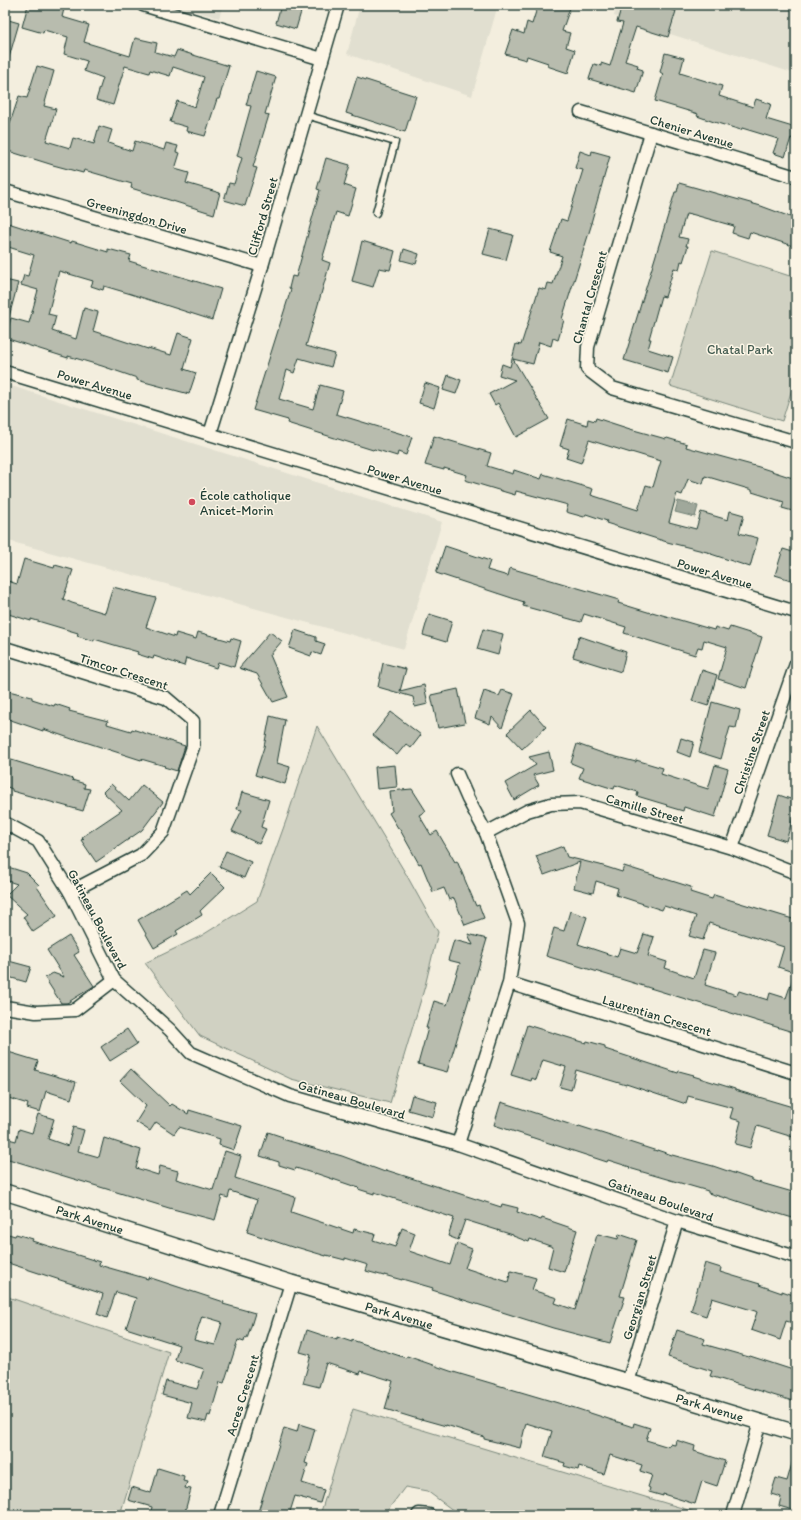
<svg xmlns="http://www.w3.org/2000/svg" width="801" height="1520" viewBox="0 0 801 1520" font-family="Itim,sans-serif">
	<rect width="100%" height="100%" fill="#f3eede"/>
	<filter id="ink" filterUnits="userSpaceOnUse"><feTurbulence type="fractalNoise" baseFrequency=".025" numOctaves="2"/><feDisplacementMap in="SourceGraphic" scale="8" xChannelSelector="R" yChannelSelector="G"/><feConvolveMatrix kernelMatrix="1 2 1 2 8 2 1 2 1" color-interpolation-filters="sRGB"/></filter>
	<g filter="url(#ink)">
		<g fill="#e1dfd0">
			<polygon points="173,5 223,5 219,18"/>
			<polygon points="360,5 498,5 472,96 347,54"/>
			<polygon points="617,5 796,5 796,74 614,16"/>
			<polygon points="5,384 442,522 404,649 5,540"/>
		</g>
		<g fill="#d0d1c2" stroke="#78877b">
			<polygon points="712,251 796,278 796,376 782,421 670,386"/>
			<polygon points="317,726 406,874 438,932 425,986 390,1103 291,1079 200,1036 145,963 201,936 257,901 287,818"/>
			<polygon points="5,1296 169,1352 120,1515 5,1515"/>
			<polygon points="353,1409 705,1515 464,1515 454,1511 427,1491 405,1487 387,1511 387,1515 320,1515"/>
		</g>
		<polygon fill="#a0a89b" stroke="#6c7d72" points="678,501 698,506 695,517 675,512"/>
		<g fill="#b8bcae" stroke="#1f3d34" fill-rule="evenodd">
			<polygon points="28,5 51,5 64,9 62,17 89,25 84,42 130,56 135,38 157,43 155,52 174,57 177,50 229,66 219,99 217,99 205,136 186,131 187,127 170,122 177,101 195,107 204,77 173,67 170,76 150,70 149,73 125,66 113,105 96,100 103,78 84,71 87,61 64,54 68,37 44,30 43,33 22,27"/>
			<polygon points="281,5 303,5 296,29 276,23"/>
			<polygon points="538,5 571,5 562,31 570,33 566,47 575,50 568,73 547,66 548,63 527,56 526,60 505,54 513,30 524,34 527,22 532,24"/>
			<polygon points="622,5 656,5 676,11 668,37 636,27 625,61 638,65 637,68 643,70 636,93 589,79 594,64 601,66 601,63 610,66 623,23 617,22"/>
			<polygon points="5,19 19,23 8,61 5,61"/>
			<polygon points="665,53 684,58 680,73 722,86 719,96 753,107 756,99 771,104 766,119 796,128 796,140 791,138 785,157 773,153 778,139 742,128 741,130 714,122 697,116 698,114 695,113 655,101 663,74 660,72"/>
			<polygon points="37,66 54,71 44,106 56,109 46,141 70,148 73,138 94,144 99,126 112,130 108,143 132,151 135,141 164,150 166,143 178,146 176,152 180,153 175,169 189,173 186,183 220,193 214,214 131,188 132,184 84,170 83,173 53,165 5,150 5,128 8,129 19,96 27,98"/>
			<polygon points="256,71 276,77 265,114 269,115 253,167 257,168 245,206 224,200 229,183 234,184 242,158 237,156 251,106 246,105"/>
			<polygon points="357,77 416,96 405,132 346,113"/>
			<polygon points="580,151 591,155 592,151 610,156 591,223 592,223 562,319 564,320 558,340 553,338 551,346 539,342 533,364 513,359 549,419 516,437 498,403 495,405 489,394 515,380 499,375 502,364 510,367 516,344 521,345 539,288 546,290 548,283 553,284 562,256 550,252 561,219 567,221 583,170 575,168"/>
			<polygon points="326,158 350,165 344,185 356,189 348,216 336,212 322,260 330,263 306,346 335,354 331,367 299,358 294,373 287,370 279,399 313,409 320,385 343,391 336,414 412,437 406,455 398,452 397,456 374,449 373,450 287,423 288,420 253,410 287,302 291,289 289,288 292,276 296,277 320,190 317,189"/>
			<polygon points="679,183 761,206 796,219 796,247 750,232 748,238 732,233 734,226 691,214 691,215 686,214 679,237 688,239 686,246 688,246 683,262 681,261 679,270 674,268 665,297 661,296 649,339 651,339 648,349 673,357 668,373 624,360 675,192 677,192"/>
			<polygon points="5,222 71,243 72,241 108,252 108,249 131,255 129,261 221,289 212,320 131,294 104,286 103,290 91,286 93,281 59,271 48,314 56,316 52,331 76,339 84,308 98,312 93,331 148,349 148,348 171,355 178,333 193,338 184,369 196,373 189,394 137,380 137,378 102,366 68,356 68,358 5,338 11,318 29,323 38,290 21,285 24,275 28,276 34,255 5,246"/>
			<polygon points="490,229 513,235 506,260 483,254"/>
			<polygon points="362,241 395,251 390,270 379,268 373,287 352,281"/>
			<polygon points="404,249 419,254 416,264 401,260"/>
			<polygon points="5,280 18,283 9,317 5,317"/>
			<polygon points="448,375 461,380 456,394 443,390"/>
			<polygon points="425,383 440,388 434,408 419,403"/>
			<polygon points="596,418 630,429 666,439 667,438 687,444 686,447 759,467 796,479 796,512 782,508 784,502 752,492 752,490 705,476 703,484 688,479 682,495 677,493 669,522 696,529 701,512 728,520 730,511 744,515 739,533 758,538 750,567 711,554 711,553 667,542 606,523 607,521 586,514 584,517 566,512 568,505 516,491 515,495 465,480 467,475 444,468 444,470 425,465 434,436 491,453 487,466 513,474 514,470 541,479 543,474 593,489 591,495 638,510 646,485 653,487 661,461 631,452 631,453 589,440 581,463 566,458 569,449 560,446 568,419 587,425 588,419 595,421"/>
			<polygon points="445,546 490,561 487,570 508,576 510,568 619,600 618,603 651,613 652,612 714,630 715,627 728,631 730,627 762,637 746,688 718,679 727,647 704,640 702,648 698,647 695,655 624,633 626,627 584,614 581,622 523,606 524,602 436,573"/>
			<polygon points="783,549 796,553 796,574 794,581 775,575"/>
			<polygon points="24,559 54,568 55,565 73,570 63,599 72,603 105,613 113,587 156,598 146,627 175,637 176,633 196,639 198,632 230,641 231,638 241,641 234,667 218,662 216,668 186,658 184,666 154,656 153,659 137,654 138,652 94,639 94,641 77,636 78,633 31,619 31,621 5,613 5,580 17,584"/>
			<polygon points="429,614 452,621 446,642 423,635"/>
			<polygon points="483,629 503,634 498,655 477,649"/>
			<polygon points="295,630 316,637 316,641 325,644 321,655 312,652 311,656 289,648"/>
			<polygon points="270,632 282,641 270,655 288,697 273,702 257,674 239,668"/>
			<polygon points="579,636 626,652 621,672 573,657"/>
			<polygon points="383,663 406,669 400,691 424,685 428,704 415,707 413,697 378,687"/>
			<polygon points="702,670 717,675 708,706 692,701"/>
			<polygon points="458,689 465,723 438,728 431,695"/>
			<polygon points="5,690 32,697 32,699 54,706 55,704 70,709 69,711 108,721 107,724 131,731 132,729 185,746 177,771 164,767 165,766 141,759 141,760 76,739 75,740 43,729 43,731 5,718"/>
			<polygon points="502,690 514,694 502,728 492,717 490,724 475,718 484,691 499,696"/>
			<polygon points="712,702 740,710 736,728 730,727 721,759 699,752"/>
			<polygon points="531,710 546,727 522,749 507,733"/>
			<polygon points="391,712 421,735 411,748 406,744 397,755 373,735"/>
			<polygon points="270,716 285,720 277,763 290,767 285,784 255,775 264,747"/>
			<polygon points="681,738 694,742 690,757 677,752"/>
			<polygon points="577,744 605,754 636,762 636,760 663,768 661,774 708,789 715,765 728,769 715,817 684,807 683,811 666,806 667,805 637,796 638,792 615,785 614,789 579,778 583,768 571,763"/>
			<polygon points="549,752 553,770 533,775 539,785 514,800 505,783 536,765 529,757"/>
			<polygon points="5,758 73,779 72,780 85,784 84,788 90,789 83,811 12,791 12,789 5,786"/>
			<polygon points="395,765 397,787 377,789 375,767"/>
			<polygon points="111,784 129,801 142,785 163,802 142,830 96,862 81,840 84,839 82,837 122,810 103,792"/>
			<polygon points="412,789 426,811 419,815 431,835 437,831 455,862 457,861 476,906 479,905 484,918 465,925 454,898 449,900 444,888 433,892 421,863 419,864 399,828 398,828 389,813 392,811 390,791"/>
			<polygon points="242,792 269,800 261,827 266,829 259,844 232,831 242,810 237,809"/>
			<polygon points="779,795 796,801 796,807 786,841 767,835"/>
			<polygon points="563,846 567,857 600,865 622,872 624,866 691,887 690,892 712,899 714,895 796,920 796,973 778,967 784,947 709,923 703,940 689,936 696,916 664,906 662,910 616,895 618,888 596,881 593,893 574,888 580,862 544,875 536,856"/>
			<polygon points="226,851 251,862 244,878 219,867"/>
			<polygon points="5,866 27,873 39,885 37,887 57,916 33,932 23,917 27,914 6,895 17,884 5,880"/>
			<polygon points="211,873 225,887 200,911 202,915 176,931 178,934 154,948 138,920 187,890 190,894"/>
			<polygon points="570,911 587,917 578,944 617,957 620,948 637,953 644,934 654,937 648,956 667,962 665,968 694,978 703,950 715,953 705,985 737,995 739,991 768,1000 770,993 786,998 794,975 796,976 796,1033 546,956 554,928 564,931"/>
			<polygon points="468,934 487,939 447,1072 418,1064 428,1028 426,1028 434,1001 447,1005 460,963 448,960 454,940 473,945"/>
			<polygon points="69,936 79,952 74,955 94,986 67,1003 61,1003 45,978 53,973 64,977 47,950"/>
			<polygon points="5,960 31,967 26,982 5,976"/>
			<polygon points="527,1025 586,1043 587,1041 605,1046 605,1049 678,1073 679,1071 694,1075 693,1076 735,1089 735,1090 796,1108 796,1138 757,1126 750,1148 735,1144 741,1121 730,1118 733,1108 688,1096 686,1104 626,1084 626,1085 576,1070 571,1090 560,1087 566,1067 543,1060 536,1080 532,1078 531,1081 511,1075"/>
			<polygon points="127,1029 137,1044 110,1061 101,1047"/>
			<polygon points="5,1051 38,1061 35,1070 76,1082 71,1099 46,1091 40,1112 27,1108 28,1104 5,1097"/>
			<polygon points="131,1069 170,1106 172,1104 188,1114 189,1110 242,1126 234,1150 219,1145 220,1139 179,1127 174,1134 156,1122 150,1131 136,1122 146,1106 120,1081"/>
			<polygon points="412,1095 437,1102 433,1117 408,1110"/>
			<polygon points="501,1102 578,1127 579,1126 657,1151 657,1150 672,1155 713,1166 751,1179 751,1180 796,1193 796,1219 746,1204 725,1197 725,1198 708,1193 708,1191 629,1168 630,1167 608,1160 607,1162 494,1125"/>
			<polygon points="38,1114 54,1119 48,1139 68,1146 73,1127 84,1130 78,1151 99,1157 104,1138 141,1150 136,1168 158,1175 160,1166 178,1171 176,1179 213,1190 225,1151 241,1156 235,1178 295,1197 291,1212 353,1233 354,1229 375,1234 373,1240 395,1247 402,1228 415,1233 409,1251 450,1265 457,1243 472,1249 465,1268 508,1282 511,1271 536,1278 532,1290 557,1298 555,1303 575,1310 597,1235 598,1234 618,1239 619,1234 637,1240 620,1296 625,1297 610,1343 553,1328 432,1290 433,1288 402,1279 402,1280 384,1275 384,1276 366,1271 368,1265 345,1258 345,1260 326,1255 326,1256 296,1247 295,1248 247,1232 257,1200 230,1191 228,1198 222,1196 215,1220 169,1208 5,1158 5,1138 16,1141 19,1129 32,1133"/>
			<polygon points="268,1132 283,1137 282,1139 342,1156 385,1172 386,1170 501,1207 502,1204 518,1208 517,1212 541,1220 542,1218 577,1230 564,1272 548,1267 553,1247 530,1239 529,1242 513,1236 513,1235 465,1220 458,1240 448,1236 454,1218 374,1192 374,1194 358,1189 359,1188 315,1173 315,1174 296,1168 295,1170 279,1165 279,1162 260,1156"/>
			<path d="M 5,1233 L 15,1236 L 16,1234 L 33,1239 L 32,1241 L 100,1262 L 99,1265 L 148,1279 L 148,1277 L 224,1302 L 223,1304 L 255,1313 L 247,1339 L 245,1338 L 244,1342 L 238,1340 L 224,1383 L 220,1382 L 210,1416 L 208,1415 L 206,1422 L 188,1418 L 192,1403 L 162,1395 L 166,1381 L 197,1389 L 204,1369 L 175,1360 L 179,1345 L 126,1328 L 136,1298 L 116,1292 L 107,1318 L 97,1314 L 103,1294 L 5,1262 ZM 202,1316 L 222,1322 L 215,1345 L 194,1340 Z"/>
			<polygon points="705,1263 721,1268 720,1272 760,1284 759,1285 782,1293 782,1291 796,1296 796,1324 786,1321 780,1340 751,1330 757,1312 755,1311 712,1298 706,1316 691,1311"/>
			<polygon points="307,1330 337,1340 337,1337 352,1342 352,1340 406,1358 407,1356 450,1371 575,1408 633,1427 634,1423 650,1428 646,1440 669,1447 670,1444 675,1445 676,1440 695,1446 694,1451 725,1461 717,1486 702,1481 695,1504 663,1494 663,1496 649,1492 650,1488 648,1487 652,1475 640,1471 642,1465 610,1455 604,1474 579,1466 578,1470 564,1466 565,1463 544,1457 552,1431 526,1423 520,1448 484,1439 484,1437 446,1425 446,1426 421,1419 421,1420 385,1409 393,1381 361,1371 360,1374 326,1363 319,1387 303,1383 311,1355 300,1352"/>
			<polygon points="677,1330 705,1339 703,1344 749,1357 750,1356 796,1371 796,1402 710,1376 712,1371 668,1357"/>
			<polygon points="299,1424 315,1429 305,1463 308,1464 302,1483 324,1490 320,1503 295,1496 289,1515 257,1515 284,1428 297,1432"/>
			<polygon points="793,1460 796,1460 796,1511 779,1506 781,1497 771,1494 776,1478 787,1481"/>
			<polygon points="158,1468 184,1476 183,1481 187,1482 185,1488 191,1489 184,1515 150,1515 152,1507 128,1500 132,1487 151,1493"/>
		</g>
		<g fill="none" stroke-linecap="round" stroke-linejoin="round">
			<defs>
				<polyline id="service" points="306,115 395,142 376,213"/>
				<g id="minor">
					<polyline points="143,5 322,59"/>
					<polyline points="581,112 796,177"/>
					<polyline points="651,133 588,347 587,369 612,388 796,442"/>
					<polyline points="5,191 262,266"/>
					<polyline points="5,372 796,612"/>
					<polyline points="210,434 262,266 338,5"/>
					<polyline points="5,648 166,698 193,721 193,747 163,832 141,855 70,892"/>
					<polyline points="457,774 468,799 486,833 518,923 509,983 458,1144"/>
					<polyline points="5,823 38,841 70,892 114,980 170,1030 191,1053 290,1096 458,1144 677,1221 796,1257"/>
					<polyline points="486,833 527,811 551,804 580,803 732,848 796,873"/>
					<polyline points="732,848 796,664"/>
					<polyline points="509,983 796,1073"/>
					<polyline points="5,1007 36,1012 75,1010 114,980"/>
					<polyline points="628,1382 677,1221"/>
					<polyline points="220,1515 291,1283"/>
					<polyline points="418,1515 419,1514 429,1515"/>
					<polyline points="733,1515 760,1422"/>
				</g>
				<g id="tertiary">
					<path id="s1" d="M 5,1192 L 291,1283 L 628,1382 L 796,1433"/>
				</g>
			</defs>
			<use href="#service" stroke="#1f3d34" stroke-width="9"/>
			<use href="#minor" stroke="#1f3d34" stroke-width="15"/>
			<use href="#tertiary" stroke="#1f3d34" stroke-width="18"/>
			<use href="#service" stroke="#fcf5e5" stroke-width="6"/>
			<use href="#minor" stroke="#fcf5e5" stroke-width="12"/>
			<use href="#tertiary" stroke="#fcf5e5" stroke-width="15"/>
		</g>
	</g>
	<circle fill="#d1495b" stroke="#fcf5e5" stroke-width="1.5" cx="192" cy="502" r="4"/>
	<g text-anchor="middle" stroke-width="3" stroke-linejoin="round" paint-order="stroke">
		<g font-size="13" fill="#1f3d34" stroke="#fcf5e5">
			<text transform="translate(692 131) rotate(17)" y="5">Chenier Avenue</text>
			<text transform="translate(137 215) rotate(16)" y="5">Greeningdon Drive</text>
			<text transform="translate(262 216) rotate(-74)" y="5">Clifford Street</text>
			<text transform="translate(589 297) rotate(-74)" y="5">Chantal Crescent</text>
			<text transform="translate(95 384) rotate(17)" y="5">Power Avenue</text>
			<text transform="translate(405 479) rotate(17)" y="5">Power Avenue</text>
			<text transform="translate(715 573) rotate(17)" y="5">Power Avenue</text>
			<text transform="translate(124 671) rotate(18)" y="5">Timcor Crescent</text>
			<text transform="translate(751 752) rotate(-71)" y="5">Christine Street</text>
			<text transform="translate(645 808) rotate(16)" y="5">Camille Street</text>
			<text transform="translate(98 919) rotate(62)" y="5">Gatineau Boulevard</text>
			<text transform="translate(657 1015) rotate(17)" y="5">Laurentian Crescent</text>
			<text transform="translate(352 1099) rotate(16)" y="5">Gatineau Boulevard</text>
			<text transform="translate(661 1199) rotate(19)" y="5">Gatineau Boulevard</text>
			<text dy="5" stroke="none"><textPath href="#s1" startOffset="89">Park Avenue</textPath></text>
			<text transform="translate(639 1297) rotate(-73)" y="5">Georgian Street</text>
			<text dy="5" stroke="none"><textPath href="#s1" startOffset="413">Park Avenue</textPath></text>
			<text transform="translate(242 1395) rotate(-73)" y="5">Acres Crescent</text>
			<text dy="5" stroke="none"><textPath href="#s1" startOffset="737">Park Avenue</textPath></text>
		</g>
		<g font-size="13" fill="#425b50" stroke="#fcf5e5">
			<text x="740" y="354">Chatal Park</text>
		</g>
		<g font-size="13" fill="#1f3d34" stroke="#fcf5e5" text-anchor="start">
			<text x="200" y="500">École catholique<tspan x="200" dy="15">Anicet-Morin</tspan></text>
		</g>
	</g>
	<rect width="801" height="1520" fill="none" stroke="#fcf5e5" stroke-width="20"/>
	<rect x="10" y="10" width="781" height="1500" fill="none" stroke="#1f3d34" stroke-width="1.5" filter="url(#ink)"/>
</svg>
